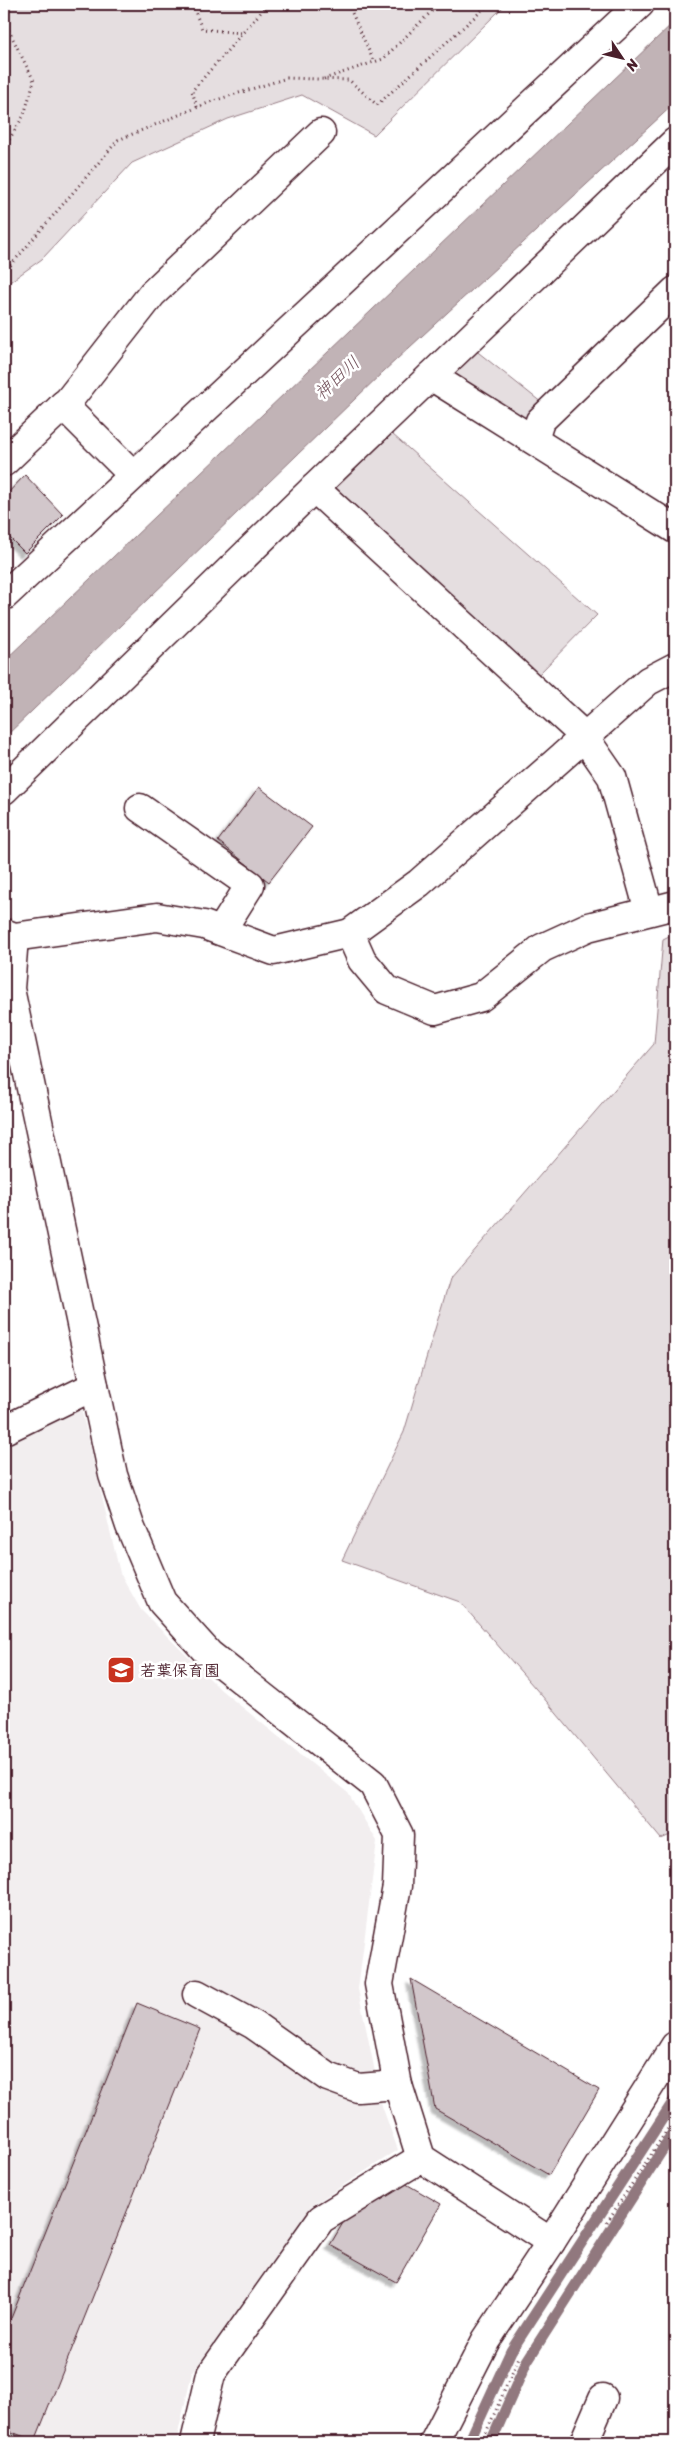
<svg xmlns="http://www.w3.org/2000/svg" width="679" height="2446" viewBox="0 0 679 2446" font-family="Sriracha,'Klee One',sans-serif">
	<defs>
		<filter id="shadow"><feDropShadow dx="-4.5" dy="4.5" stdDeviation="1" flood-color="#0004"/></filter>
	</defs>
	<rect width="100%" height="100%" fill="#fff"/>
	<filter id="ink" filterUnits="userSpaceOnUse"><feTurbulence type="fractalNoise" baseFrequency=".02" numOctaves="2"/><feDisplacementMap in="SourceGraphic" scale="10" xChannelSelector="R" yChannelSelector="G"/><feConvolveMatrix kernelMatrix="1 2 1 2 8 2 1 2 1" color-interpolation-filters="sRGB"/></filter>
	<g filter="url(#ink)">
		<polygon fill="#f2eeef" points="80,1404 120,1573 141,1610 221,1690 348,1793 377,1841 358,1989 382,2106 398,2150 311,2206 192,2373 176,2442 4,2442 4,1441"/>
		<g fill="#e5dee0" stroke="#987e86">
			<polygon points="4,4 506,4 374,135 302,95 228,119 132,163 42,259 4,286"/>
			<polygon points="474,349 542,403 526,424 445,376"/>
			<polygon points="392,434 597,615 536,677 332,492"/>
			<polygon points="675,933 675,1833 661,1839 542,1696 460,1602 342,1560 404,1432 450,1279 654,1044 663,939"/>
		</g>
		<polygon fill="#c1b3b6" stroke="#91787e" points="675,21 675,103 384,371 4,738 4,661"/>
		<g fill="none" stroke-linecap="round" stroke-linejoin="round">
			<g stroke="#91787e" stroke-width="11">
				<polyline points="469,2442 511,2351 675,2099"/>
				<polyline points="491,2442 527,2361 675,2130"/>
			</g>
		</g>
		<g fill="#d2c7cb" stroke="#4a1f2b" filter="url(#shadow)">
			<polygon points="25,475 63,515 25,553 4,532 4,497"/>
			<polygon points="259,787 312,827 269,882 218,841"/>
			<polygon points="411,1979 599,2090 549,2175 435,2109"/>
			<polygon points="137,2003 200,2029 35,2441 4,2429 4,2336"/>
			<polygon points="401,2181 441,2204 396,2282 330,2245 347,2216"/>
		</g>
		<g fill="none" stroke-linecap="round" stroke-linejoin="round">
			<defs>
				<g id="minor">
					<polyline points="431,376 675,529"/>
					<polyline points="63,405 132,474"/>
					<polyline points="534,440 540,421 675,291"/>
					<polyline points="4,462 69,400 152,294 321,133"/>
					<polyline points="314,488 583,735 612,777 649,911"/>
					<polyline points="4,596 640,4"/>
					<polyline points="4,790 314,488 675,142"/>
					<polyline points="140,808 250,885 221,931"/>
					<polyline points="4,933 14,937 157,917 204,925 274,951 350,933 419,883 648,681 675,667"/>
					<polyline points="350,933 362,960 387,990 435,1010 481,997 542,948 588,927 675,905"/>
					<polyline points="14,937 10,989 113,1475 130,1526 162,1602 209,1654 373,1784 399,1835 397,1886 379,1984 398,2085 421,2158 551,2242"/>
					<polyline points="4,1430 94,1386"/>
					<polyline points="197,1994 254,2025 328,2077 358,2088 398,2085"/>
					<polyline points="195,2442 211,2374 321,2219 421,2158"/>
					<polyline points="434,2442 486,2340 551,2242 675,2046"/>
					<polyline points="584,2442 603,2398"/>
				</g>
			</defs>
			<use href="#minor" stroke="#4a1f2b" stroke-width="31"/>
			<g stroke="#4a1f2b" stroke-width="3" stroke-dasharray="1 4" stroke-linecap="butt">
				<polyline points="192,4 202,29 242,33"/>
				<polyline points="348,4 374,62"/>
				<polyline points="324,79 383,59 439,4"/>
				<polyline points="197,107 192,91 268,4"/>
				<polyline points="4,148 24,115 34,81 7,27"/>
				<polyline points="4,273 118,140 213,101 287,78 349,80 377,105 489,4"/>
				<polyline points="607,2222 675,2118"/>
				<polyline points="482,2442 520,2355"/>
			</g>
			<use href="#minor" stroke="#fff" stroke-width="28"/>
		</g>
	</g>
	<defs>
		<symbol id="school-square" viewBox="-11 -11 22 22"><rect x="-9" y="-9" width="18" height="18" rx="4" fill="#c8321e" stroke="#fff"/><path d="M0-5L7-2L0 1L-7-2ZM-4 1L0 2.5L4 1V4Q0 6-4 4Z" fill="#fff"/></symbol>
	</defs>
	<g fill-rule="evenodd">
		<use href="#school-square" x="105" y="1654" width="32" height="32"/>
	</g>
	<g text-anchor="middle" stroke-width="5" stroke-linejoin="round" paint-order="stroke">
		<g font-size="16" font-weight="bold" fill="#4a1f2b" stroke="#fff" text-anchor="start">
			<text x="140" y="1676">若葉保育園</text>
		</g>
		<g font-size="18" font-style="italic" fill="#74535c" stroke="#fff">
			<text transform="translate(337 378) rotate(-43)" y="6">神田川</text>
		</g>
	</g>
	<rect width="679" height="2446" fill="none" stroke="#fff" stroke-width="20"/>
	<rect x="10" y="10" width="659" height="2426" fill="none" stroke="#4a1f2b" stroke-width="2" filter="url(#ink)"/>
	<g transform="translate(622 58) rotate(125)" stroke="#ffffff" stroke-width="4" paint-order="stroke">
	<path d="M0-4L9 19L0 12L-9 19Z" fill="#4a1f2b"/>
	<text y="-8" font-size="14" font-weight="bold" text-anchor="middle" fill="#4a1f2b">N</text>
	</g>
</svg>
